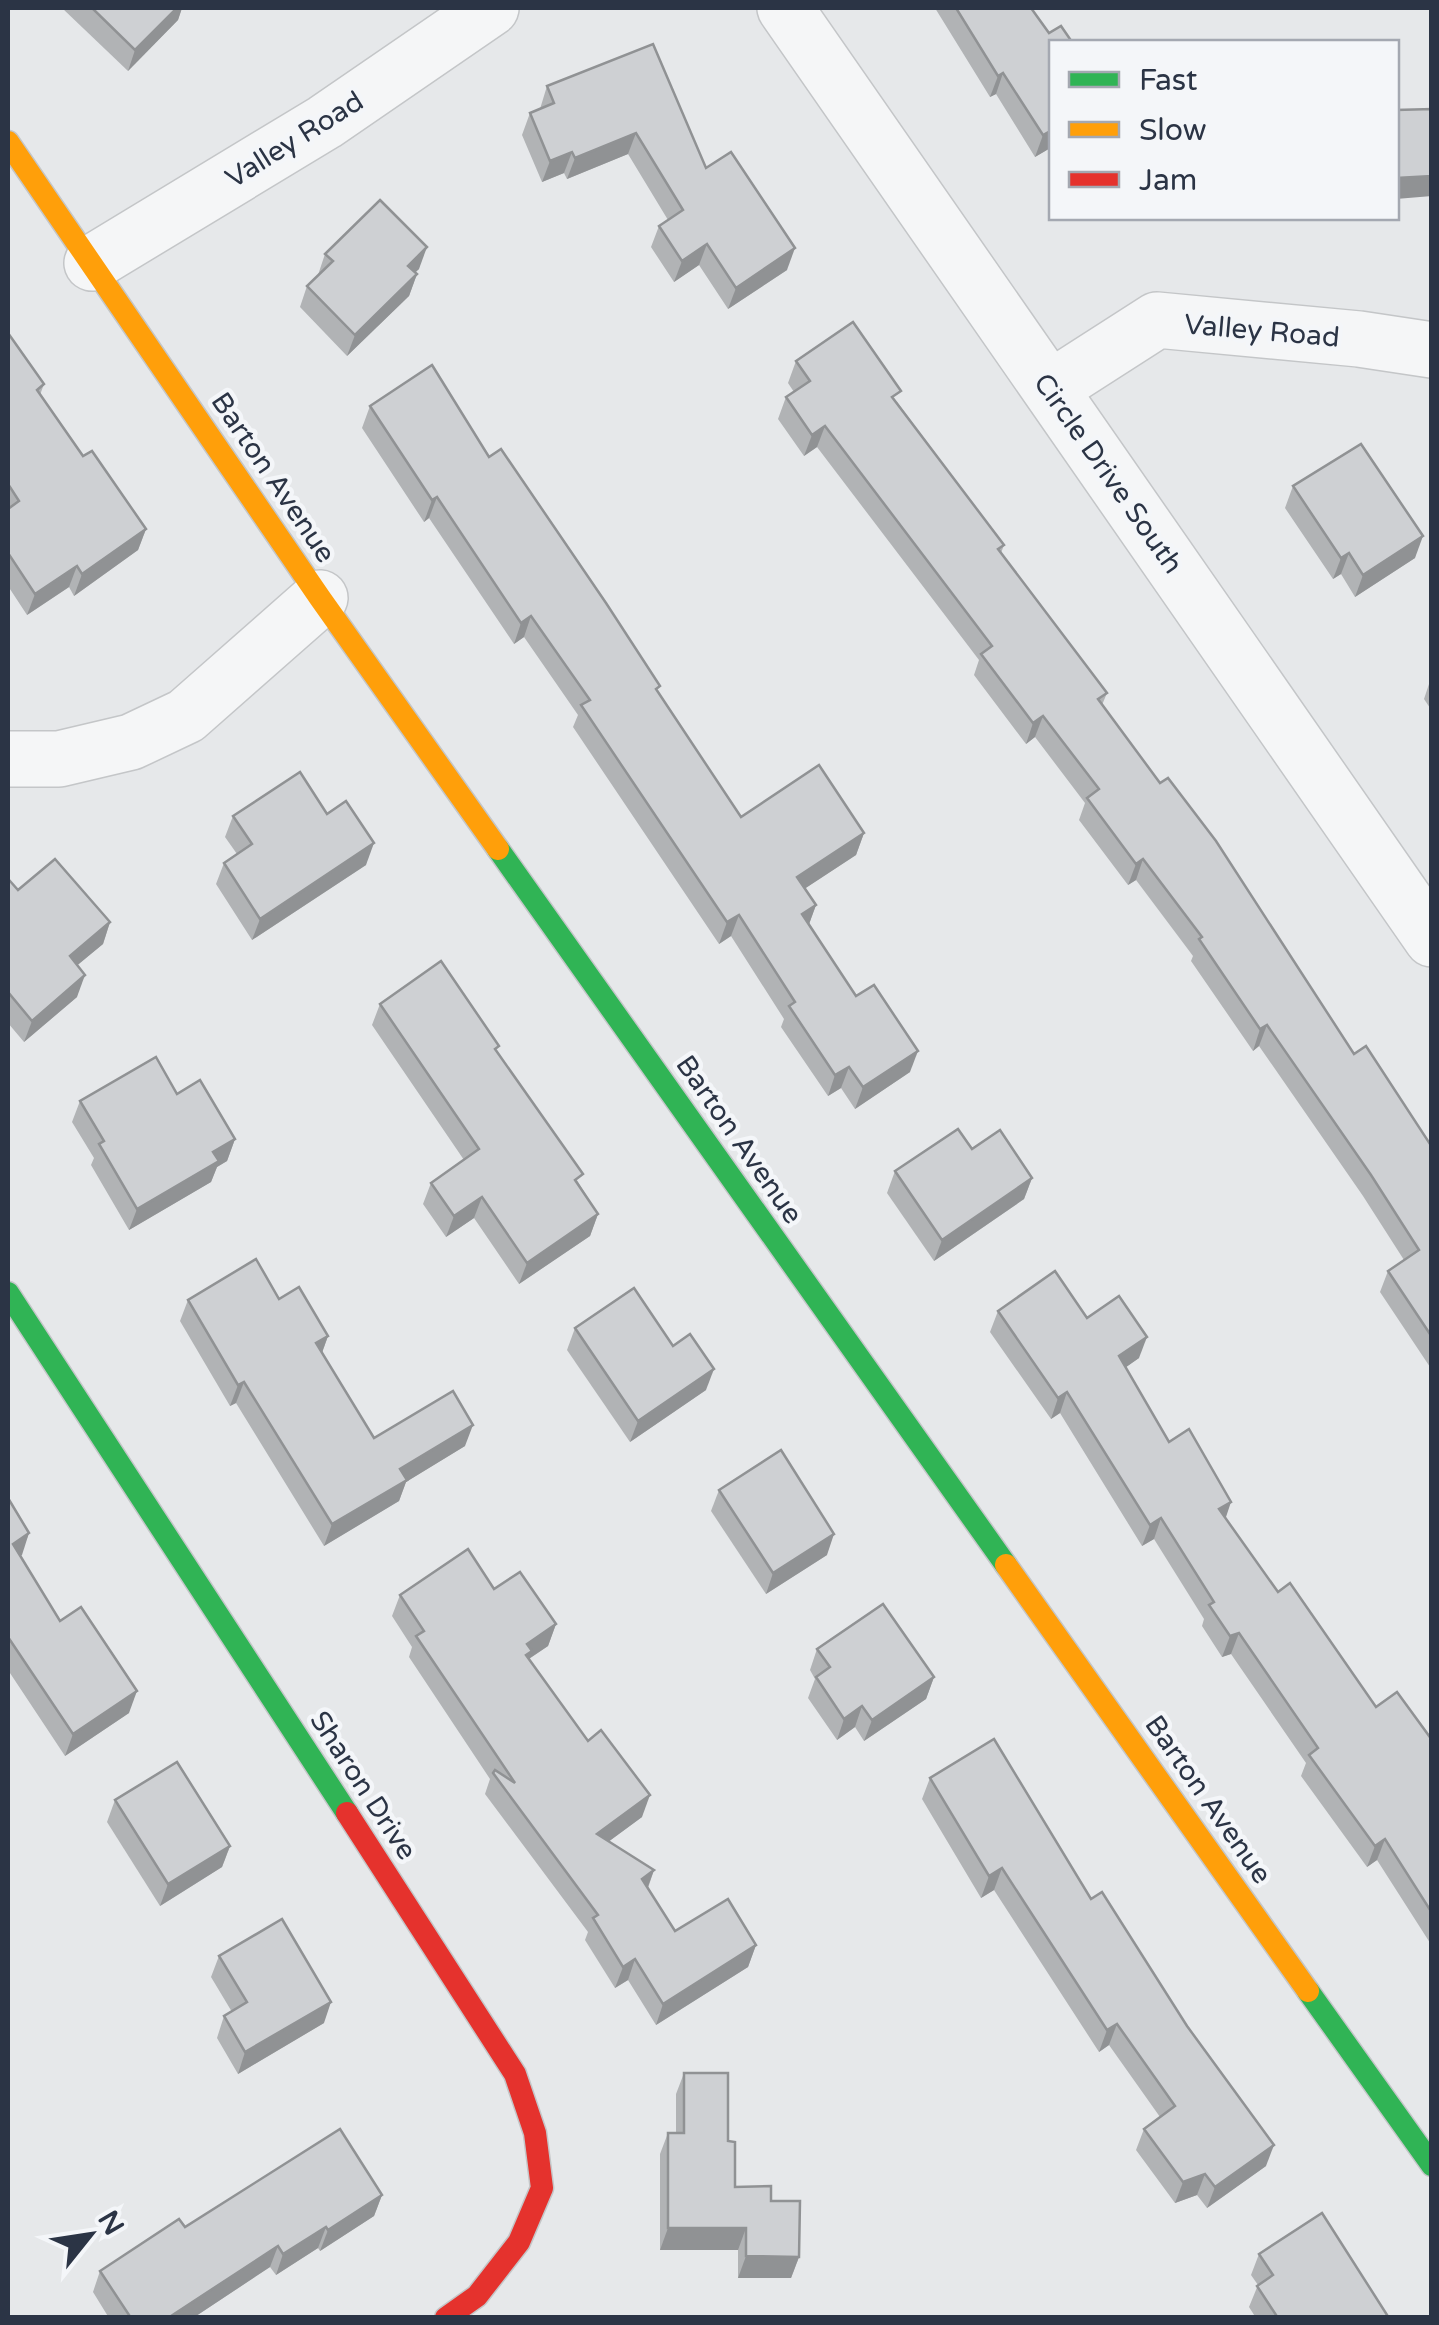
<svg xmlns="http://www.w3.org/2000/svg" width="1439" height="2325" viewBox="0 0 1439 2325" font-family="'Varela Round',sans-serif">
	<rect width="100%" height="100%" fill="#e6e8ea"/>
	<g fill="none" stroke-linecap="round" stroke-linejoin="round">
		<defs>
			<g id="street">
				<polyline points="785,8 1432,939"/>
				<polyline points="92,263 325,122 491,8"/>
				<polyline points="1051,388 1157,320 1359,339 1432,350"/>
				<polyline points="8,759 59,759 131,742 186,716 320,598"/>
			</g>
			<g id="fast">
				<polyline points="498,849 1006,1565"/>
				<polyline points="8,1293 347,1813"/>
				<polyline points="1308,1991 1432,2165"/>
			</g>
			<g id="slow">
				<polyline points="8,142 320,598 498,849"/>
				<polyline points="1006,1565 1308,1991"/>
			</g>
			<polyline id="jam" points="347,1813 515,2074 535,2133 542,2188 519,2242 477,2296 446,2318"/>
		</defs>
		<use href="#street" stroke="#c4c6c8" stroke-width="58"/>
		<use href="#fast" stroke="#c4c6c8" stroke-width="25"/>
		<use href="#slow" stroke="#c4c6c8" stroke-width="25"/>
		<use href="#jam" stroke="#c4c6c8" stroke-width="25"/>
		<use href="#street" stroke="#f5f6f7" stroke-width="55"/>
		<use href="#fast" stroke="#30b455" stroke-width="22"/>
		<use href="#slow" stroke="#ff9f0a" stroke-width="22"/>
		<use href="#jam" stroke="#e5322d" stroke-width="22"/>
	</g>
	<g fill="#b1b3b5">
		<polygon points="62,8 182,8 178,20 128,71"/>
		<polygon points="935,8 1031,8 1049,33 1052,147 1035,157 996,94 990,97"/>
		<polygon points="547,86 706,168 787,270 728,309 699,265 674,282 651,247 659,226 668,220 628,154 567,179 564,173 542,182 522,135 530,113 540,109"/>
		<polygon points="325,254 419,269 415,272 417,274 409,296 347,356 300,307 307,286 318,275"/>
		<polygon points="8,333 44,384 40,395 83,456 146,529 138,550 74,596 69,587 27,615 8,586"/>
		<polygon points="796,361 897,402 1004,545 1001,553 1107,693 1102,705 1354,1054 1432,1147 1432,1370 1380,1292 1388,1271 1404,1260 1363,1196 1259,1046 1253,1051 1191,961 1193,956 1136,880 1128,885 1079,820 1085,803 1035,737 1026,744 974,675 979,660 817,447 804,456 778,419 786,397 794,392 788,383"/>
		<polygon points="370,406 489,457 658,691 741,817 864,833 856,855 804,889 816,905 809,924 856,996 910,1072 855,1109 841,1088 828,1096 781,1027 784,1019 731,936 719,944 573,727 578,715 524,637 514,644 429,518 424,522 362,428"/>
		<polygon points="1293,486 1415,558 1355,597 1341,574 1333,579 1285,508"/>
		<polygon points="1431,678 1432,678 1432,711 1424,699"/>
		<polygon points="327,814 366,865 252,940 216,884 224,863 237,854 225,837 233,816"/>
		<polygon points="8,883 18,890 110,922 103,944 77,965 77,997 24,1042 8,1023"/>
		<polygon points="380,1004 497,1052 598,1214 590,1236 519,1284 474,1218 446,1237 423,1204 431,1183 464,1160 372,1025"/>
		<polygon points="177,1094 235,1139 227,1161 217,1167 211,1182 129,1230 91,1165 94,1158 72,1122 80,1101"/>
		<polygon points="972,1149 1032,1178 1024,1199 934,1261 887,1193 895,1171"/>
		<polygon points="279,1299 328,1336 322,1353 374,1438 465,1446 406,1482 399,1501 324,1546 236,1403 230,1406 180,1321 188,1300"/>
		<polygon points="998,1311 1087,1318 1139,1358 1126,1367 1169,1442 1278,1592 1376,1707 1432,1740 1432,1946 1377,1860 1367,1867 1301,1776 1306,1763 1231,1654 1222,1657 1202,1626 1204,1619 1154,1539 1142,1546 1060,1413 1051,1419 990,1332"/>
		<polygon points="575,1328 673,1346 706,1390 630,1442 567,1350"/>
		<polygon points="719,1490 827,1555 766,1594 711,1511"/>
		<polygon points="8,1498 29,1533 20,1556 60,1621 129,1713 65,1756 8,1670"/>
		<polygon points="494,1589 556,1624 548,1646 529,1659 642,1817 608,1842 654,1870 648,1888 675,1931 756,1945 748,1967 656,2025 628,1980 615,1988 585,1940 588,1932 485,1794 490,1779 409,1657 412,1647 392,1616 400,1595"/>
		<polygon points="817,1649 934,1677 926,1699 864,1741 855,1727 837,1740 808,1698 815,1679 810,1670"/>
		<polygon points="930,1778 1091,1899 1266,2166 1207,2208 1197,2195 1175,2203 1136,2150 1144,2129 1160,2117 1109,2045 1099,2052 994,1890 981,1898 922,1799"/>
		<polygon points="115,1800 230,1846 222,1867 160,1906 107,1822"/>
		<polygon points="219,1956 324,2023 238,2074 217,2038 224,2016 232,2012 211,1977"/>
		<polygon points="684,2073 728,2141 735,2187 771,2201 799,2257 791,2278 738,2278 738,2250 660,2250 660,2154 668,2133 676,2133 676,2094"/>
		<polygon points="382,2195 374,2216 320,2251 318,2248 276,2275 270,2267 193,2318 109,2318 93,2292 100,2271"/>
		<polygon points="1259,2254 1389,2318 1256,2318 1249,2307 1258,2285 1251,2275"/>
	</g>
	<g fill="#909294">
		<polygon points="177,8 182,8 178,20 128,71 135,50"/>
		<polygon points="1003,73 996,94 990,97 998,76"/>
		<polygon points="1052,130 1052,147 1035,157 1043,135"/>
		<polygon points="636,133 628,154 567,179 575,158"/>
		<polygon points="572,152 564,173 542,182 550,161"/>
		<polygon points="1432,176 1432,196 1396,199 1396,178"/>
		<polygon points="707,244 699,265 674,282 682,261"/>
		<polygon points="427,247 419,269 400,287 408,266"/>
		<polygon points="795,248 787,270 728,309 736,288"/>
		<polygon points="417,274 409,296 347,356 355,335"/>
		<polygon points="825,426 817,447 804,456 812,435"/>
		<polygon points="437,497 429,518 424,522 432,500"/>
		<polygon points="146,529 138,550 74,596 82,574"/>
		<polygon points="1423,536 1415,558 1355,597 1363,575"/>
		<polygon points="1349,553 1341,574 1333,579 1341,558"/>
		<polygon points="77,566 69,587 27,615 35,594"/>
		<polygon points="531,616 524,637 514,644 521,623"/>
		<polygon points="1043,716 1035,737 1026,744 1033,723"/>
		<polygon points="864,833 856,855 789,899 797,877"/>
		<polygon points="374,843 366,865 252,940 260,919"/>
		<polygon points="1143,859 1136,880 1128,885 1136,864"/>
		<polygon points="816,905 808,927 802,914"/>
		<polygon points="739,915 731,936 719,944 727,922"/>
		<polygon points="110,922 103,944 62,978 70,956"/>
		<polygon points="85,975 77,997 24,1042 32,1021"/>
		<polygon points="1267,1025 1259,1046 1253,1051 1260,1029"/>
		<polygon points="918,1051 910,1072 855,1109 863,1087"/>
		<polygon points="849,1067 841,1088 828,1096 835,1075"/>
		<polygon points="235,1139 227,1161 217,1167 211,1182 129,1230 137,1209 213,1152"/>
		<polygon points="1032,1178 1024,1199 934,1261 942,1240"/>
		<polygon points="482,1197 474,1218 446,1237 454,1216"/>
		<polygon points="598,1214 590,1236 519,1284 527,1263"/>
		<polygon points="328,1336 320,1358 316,1343"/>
		<polygon points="1147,1337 1139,1358 1112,1377 1119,1356"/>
		<polygon points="714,1369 706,1390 630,1442 638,1421"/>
		<polygon points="244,1382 236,1403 230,1406 238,1385"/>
		<polygon points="1067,1392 1060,1413 1051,1419 1058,1398"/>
		<polygon points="473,1425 465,1446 406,1482 399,1501 324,1546 332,1524 400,1469"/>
		<polygon points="1231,1502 1224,1523 1219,1509"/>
		<polygon points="1161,1518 1154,1539 1142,1546 1150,1525"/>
		<polygon points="29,1533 22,1555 8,1564 13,1544"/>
		<polygon points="834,1534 827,1555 766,1594 773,1573"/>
		<polygon points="556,1624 548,1646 530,1658 524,1672 527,1644"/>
		<polygon points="1239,1633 1231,1654 1222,1657 1230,1636"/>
		<polygon points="934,1677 926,1699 864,1741 872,1720"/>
		<polygon points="137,1691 129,1713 65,1756 73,1734"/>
		<polygon points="862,1706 855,1727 837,1740 844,1719"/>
		<polygon points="650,1795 642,1817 589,1856 597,1834"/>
		<polygon points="1385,1839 1377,1860 1367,1867 1375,1846"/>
		<polygon points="230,1846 222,1867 160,1906 168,1884"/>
		<polygon points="1002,1868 994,1890 981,1898 989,1876"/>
		<polygon points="654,1870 646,1892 642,1879"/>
		<polygon points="756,1945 748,1967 656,2025 663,2004"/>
		<polygon points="635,1959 628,1980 615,1988 623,1967"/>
		<polygon points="331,2002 324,2023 238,2074 245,2052"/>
		<polygon points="1117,2024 1109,2045 1099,2052 1107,2030"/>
		<polygon points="1274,2145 1266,2166 1207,2208 1215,2187"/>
		<polygon points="1205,2174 1197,2195 1175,2203 1183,2182"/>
		<polygon points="382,2195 374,2216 320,2251 328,2230"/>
		<polygon points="326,2227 318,2248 276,2275 283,2254"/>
		<polygon points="668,2228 746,2228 738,2250 660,2250"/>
		<polygon points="278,2246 270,2267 193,2318 168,2318"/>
		<polygon points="746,2256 799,2257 791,2278 738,2278"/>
	</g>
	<g fill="#ced0d3" stroke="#909294" stroke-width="2.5">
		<polygon points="92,8 177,8 135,50"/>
		<polygon points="956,8 1031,8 1049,33 1061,26 1072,42 1052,42 1052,130 1043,135 1003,73 998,76"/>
		<polygon points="653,44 706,168 731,152 795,248 736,288 707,244 682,261 659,226 683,210 636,133 575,158 572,152 550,161 530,113 554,103 547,86"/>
		<polygon points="1432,109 1432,176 1396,178 1396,110"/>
		<polygon points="380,200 427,247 408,266 417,274 355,335 307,286 333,261 325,254"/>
		<polygon points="853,322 901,391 892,397 1004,545 998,549 1107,693 1098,699 1160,783 1168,778 1216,841 1354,1054 1366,1046 1432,1147 1432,1337 1388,1271 1419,1250 1371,1175 1267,1025 1260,1029 1199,939 1202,937 1143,859 1136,864 1087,798 1099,789 1043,716 1033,723 981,654 992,646 825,426 812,435 786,397 810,381 796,361"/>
		<polygon points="8,333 44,384 37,390 83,456 92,451 146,529 82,574 77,566 35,594 8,553 8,509 19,501 8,484"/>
		<polygon points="432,365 489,457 501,449 606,603 660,686 656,689 741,817 819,765 864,833 797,877 816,905 802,914 856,996 874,985 918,1051 863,1087 849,1067 835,1075 789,1006 795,1002 739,915 727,922 581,705 590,700 531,616 521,623 437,497 432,500 370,406"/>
		<polygon points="1361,444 1423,536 1363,575 1349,553 1341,558 1293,486"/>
		<polygon points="300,772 327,814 346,801 374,843 260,919 224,863 252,844 233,816"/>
		<polygon points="55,859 110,922 70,956 85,975 32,1021 8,992 8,883 10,881 18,890"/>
		<polygon points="441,961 499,1046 495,1049 583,1174 575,1180 598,1214 527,1263 482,1197 454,1216 431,1183 479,1149 380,1004"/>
		<polygon points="156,1057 177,1094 200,1080 235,1139 213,1152 219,1161 137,1209 99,1144 104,1141 80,1101"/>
		<polygon points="958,1129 972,1149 1000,1130 1032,1178 942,1240 895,1171"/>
		<polygon points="256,1259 279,1299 299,1287 328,1336 316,1343 374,1438 453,1391 473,1425 400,1469 407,1480 332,1524 244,1382 238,1385 188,1300"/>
		<polygon points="1055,1271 1087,1318 1119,1296 1147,1337 1119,1356 1169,1442 1189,1429 1231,1502 1219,1509 1278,1592 1290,1583 1376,1707 1397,1692 1432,1740 1432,1913 1385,1839 1375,1846 1309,1755 1318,1748 1239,1633 1230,1636 1209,1605 1214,1602 1161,1518 1150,1525 1067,1392 1058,1398 998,1311"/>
		<polygon points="634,1288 673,1346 690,1334 714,1369 638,1421 575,1328"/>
		<polygon points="781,1450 834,1534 773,1573 719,1490"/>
		<polygon points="8,1498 29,1533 13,1544 60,1621 81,1607 137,1691 73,1734 8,1637"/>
		<polygon points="468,1549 494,1589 520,1572 556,1624 527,1644 532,1651 526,1655 588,1741 601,1730 650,1795 597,1834 654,1870 642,1879 675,1931 728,1899 756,1945 663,2004 635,1959 623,1967 593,1918 598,1915 493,1773 495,1770 515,1783 416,1636 424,1631 400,1595"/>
		<polygon points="883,1604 934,1677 872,1720 862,1706 844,1719 816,1677 830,1667 817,1649"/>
		<polygon points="994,1739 1091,1899 1102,1892 1187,2026 1274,2145 1215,2187 1205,2174 1183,2182 1144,2129 1175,2106 1117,2024 1107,2030 1002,1868 989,1876 930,1778"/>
		<polygon points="177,1762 230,1846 168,1884 115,1800"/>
		<polygon points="282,1919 331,2002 245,2052 224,2016 247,2002 219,1956"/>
		<polygon points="684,2073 728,2073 728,2141 735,2142 735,2187 771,2186 771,2201 800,2201 799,2257 746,2256 746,2228 668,2228 668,2133 684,2133"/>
		<polygon points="340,2129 382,2195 328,2230 326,2227 283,2254 278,2246 168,2318 131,2318 100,2271 179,2219 185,2227"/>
		<polygon points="1322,2213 1389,2318 1278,2318 1257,2286 1273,2275 1259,2254"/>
	</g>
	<g text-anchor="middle" stroke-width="9" stroke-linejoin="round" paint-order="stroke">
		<g font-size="28" fill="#2b3445" stroke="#f4f6f9">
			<text transform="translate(294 139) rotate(-32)" y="10">Valley Road</text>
			<text transform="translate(1262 330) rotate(5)" y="10">Valley Road</text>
			<text transform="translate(1109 473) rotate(55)" y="10">Circle Drive South</text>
			<text transform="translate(274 477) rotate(56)" y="10">Barton Avenue</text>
			<text transform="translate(740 1139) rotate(55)" y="10">Barton Avenue</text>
			<text transform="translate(364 1785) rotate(57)" y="10">Sharon Drive</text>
			<text transform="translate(1209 1799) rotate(55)" y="10">Barton Avenue</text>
		</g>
	</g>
	<rect width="1439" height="2325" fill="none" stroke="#2b3445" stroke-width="20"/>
	<rect x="1049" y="40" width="350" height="180" fill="#f4f6f9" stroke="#a4a8b1" stroke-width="2.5"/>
	<rect x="1069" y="72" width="50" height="15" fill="#30b455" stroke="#a4a8b1" stroke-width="2.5"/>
	<text x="1139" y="90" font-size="30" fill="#2b3445">Fast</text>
	<rect x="1069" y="122" width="50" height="15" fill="#ff9f0a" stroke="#a4a8b1" stroke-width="2.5"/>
	<text x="1139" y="140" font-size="30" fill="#2b3445">Slow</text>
	<rect x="1069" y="172" width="50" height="15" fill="#e5322d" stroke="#a4a8b1" stroke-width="2.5"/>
	<text x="1139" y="190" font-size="30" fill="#2b3445">Jam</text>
	<g transform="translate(90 2235) rotate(60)" stroke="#f4f6f9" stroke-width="8" paint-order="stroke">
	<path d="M0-8L18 38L0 25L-18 38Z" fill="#2b3445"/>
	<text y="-15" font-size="28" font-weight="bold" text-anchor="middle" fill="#2b3445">N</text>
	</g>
</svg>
